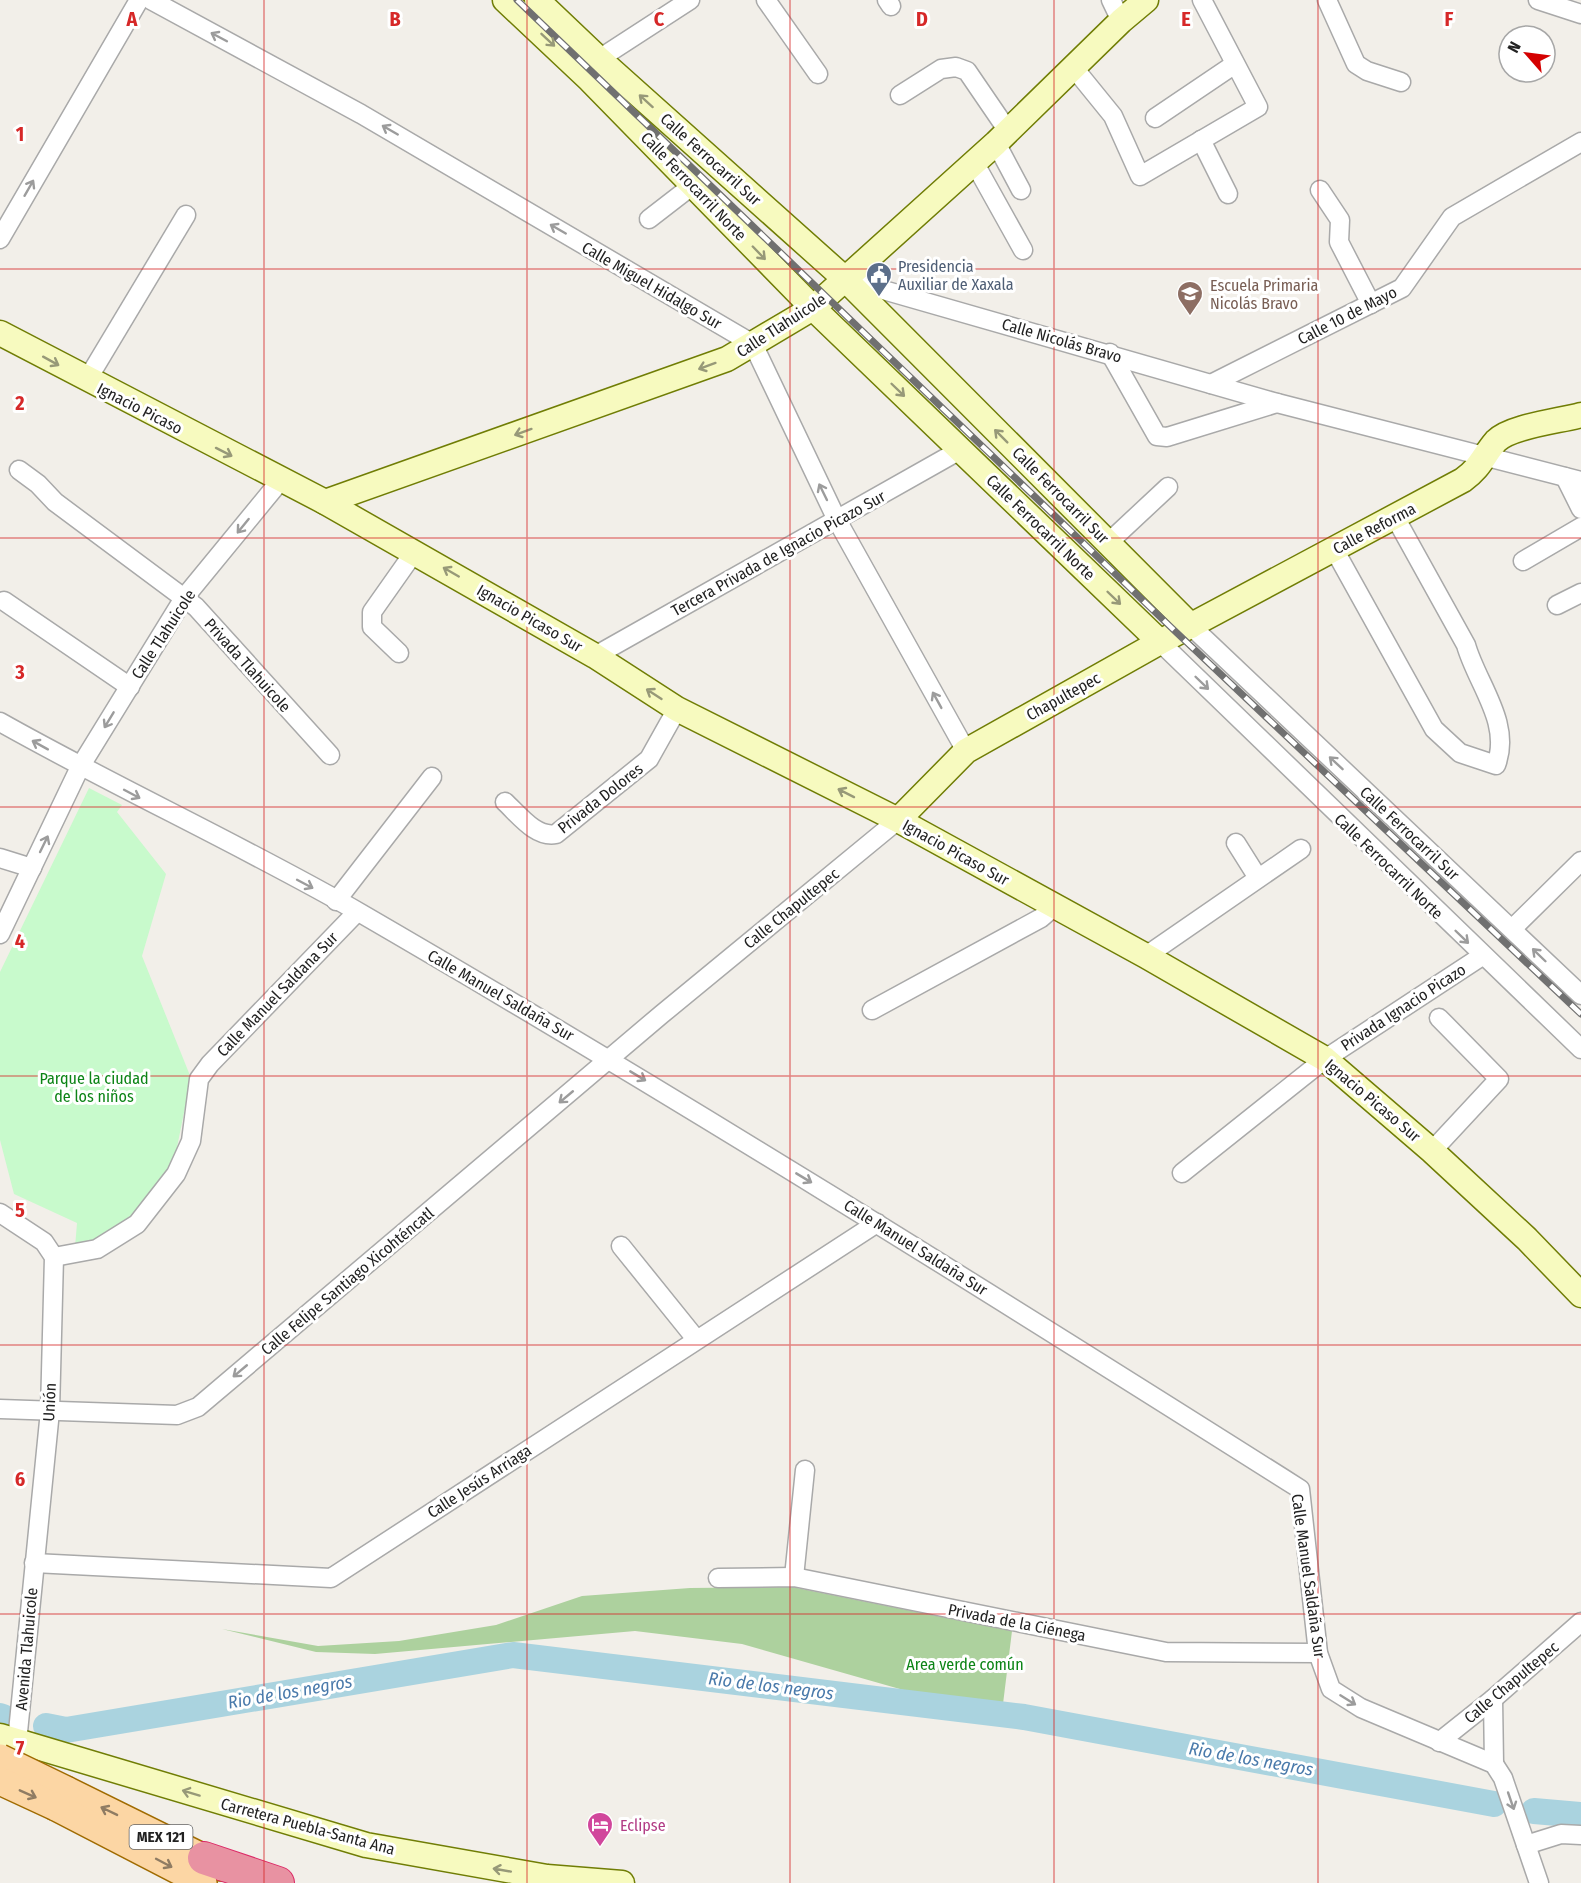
<svg xmlns="http://www.w3.org/2000/svg" width="1581" height="1883" viewBox="0 0 1581 1883" font-family="'Fira Sans Condensed',sans-serif">
	<rect width="100%" height="100%" fill="#f2efe9"/>
	<polygon fill="#add19e" points="792,1587 1012,1631 1002,1712 956,1705 742,1644 635,1631 375,1654 316,1652 222,1629 318,1646 399,1641 496,1625 582,1596 690,1588"/>
	<polygon fill="#c8facc" points="89,788 122,805 117,812 166,874 142,956 191,1078 172,1172 131,1223 97,1245 75,1247 77,1223 14,1194 0,1140 0,972"/>
	<g fill="none" stroke-linecap="round" stroke-linejoin="round">
		<g stroke="#aad3df" stroke-width="26">
			<polyline points="0,1716 3,1717"/>
			<polyline points="46,1726 66,1730 513,1655 1024,1717 1494,1804"/>
			<polyline points="1534,1811 1581,1815"/>
		</g>
		<defs>
			<g id="street">
				<polyline points="151,0 361,114 753,344 837,520 966,751"/>
				<polyline points="766,0 818,74"/>
				<polyline points="887,0 891,6"/>
				<polyline points="1111,0 1121,21"/>
				<polyline points="1327,0 1356,64 1367,71 1401,82"/>
				<polyline points="1538,0 1581,14"/>
				<polyline points="599,59 690,0"/>
				<polyline points="1074,68 1113,116 1140,176 1258,107 1202,0"/>
				<polyline points="900,95 941,69 956,67 967,71 1008,131"/>
				<polyline points="1155,118 1235,64"/>
				<polyline points="1201,140 1228,194"/>
				<polyline points="996,143 1021,190"/>
				<polyline points="974,162 1023,250"/>
				<polyline points="1320,190 1340,220 1339,242 1371,304"/>
				<polyline points="649,219 693,185"/>
				<polyline points="0,239 139,0"/>
				<polyline points="845,279 1277,403 1581,481"/>
				<polyline points="1110,353 1157,436 1167,437 1277,403"/>
				<polyline points="87,380 186,215"/>
				<polyline points="1211,384 1402,288 1452,217 1581,142"/>
				<polyline points="19,470 38,484 55,502 196,607 330,755"/>
				<polyline points="1565,477 1581,509"/>
				<polyline points="1108,543 1168,487"/>
				<path d="M 1334,549 L 1434,729 L 1460,753 L 1496,765 C 1512,723 1477,684 1466,645 L 1395,517"/>
				<polyline points="1523,561 1581,527"/>
				<polyline points="4,601 130,687"/>
				<polyline points="1557,605 1581,593"/>
				<polyline points="1191,626 1581,995"/>
				<polyline points="1160,642 1581,1049"/>
				<polyline points="399,653 372,627 372,612 415,551"/>
				<polyline points="595,656 960,450"/>
				<path d="M 0,722 C 119,789 244,846 362,914 C 679,1098 990,1293 1300,1489 L 1318,1653 L 1331,1689 L 1361,1708 L 1494,1764 L 1503,1778 L 1539,1883"/>
				<path d="M 505,802 C 519,815 536,838 556,834 L 649,759 L 677,709"/>
				<polyline points="1236,843 1258,878"/>
				<polyline points="0,858 32,868"/>
				<polyline points="336,901 432,777"/>
				<polyline points="1512,929 1581,861"/>
				<polyline points="0,934 80,767 184,598 280,481"/>
				<polyline points="1146,956 1301,849"/>
				<polyline points="872,1010 1041,918 1055,906"/>
				<polyline points="1432,1151 1499,1079 1439,1018"/>
				<polyline points="1182,1173 1325,1059 1482,956"/>
				<polyline points="0,1213 44,1242 54,1257 50,1411 17,1742"/>
				<polyline points="621,1246 696,1339"/>
				<polyline points="54,1257 97,1249 137,1224 176,1174 191,1141 199,1079 210,1064 357,912"/>
				<polyline points="0,1409 177,1415 198,1407 662,1014 898,820"/>
				<polyline points="34,1563 331,1578 877,1223"/>
				<polyline points="794,1577 805,1470"/>
				<polyline points="718,1578 794,1577 1166,1652 1318,1653"/>
				<polyline points="1493,1699 1494,1764"/>
				<polyline points="1439,1742 1493,1699 1581,1622"/>
				<polyline points="1526,1845 1561,1834 1581,1835"/>
			</g>
			<g id="secondary">
				<polyline points="505,0 590,80 813,308 1160,642"/>
				<polyline points="537,0 599,59 845,279 1191,626"/>
				<polyline points="0,333 325,502 595,656 677,709 898,820 1146,956 1325,1059 1432,1151 1527,1239 1581,1295"/>
				<polyline points="325,502 727,359 813,308 996,143 1121,21 1146,0"/>
				<path d="M 898,820 L 966,751 L 1160,642 L 1463,480 C 1481,467 1483,456 1496,441 C 1511,426 1560,421 1581,415"/>
				<polyline points="0,1736 366,1845 547,1877 622,1883"/>
			</g>
			<g id="primary">
				<polyline points="66,1790 222,1867"/>
				<polyline points="56,1807 203,1883"/>
			</g>
			<polyline id="highway" points="204,1858 278,1883"/>
		</defs>
		<use href="#street" stroke="#a9a9a9" stroke-width="21"/>
		<use href="#secondary" stroke="#707d05" stroke-width="27"/>
		<use href="#primary" stroke="#a06b00" stroke-width="30"/>
		<use href="#highway" stroke="#dc2a67" stroke-width="34"/>
		<use href="#street" stroke="#fff" stroke-width="18"/>
		<use href="#secondary" stroke="#f7fabf" stroke-width="24"/>
		<use href="#primary" stroke="#fcd6a4" stroke-width="27"/>
		<use href="#highway" stroke="#e892a2" stroke-width="32"/>
		<defs>
			<polyline id="rail" points="517,0 1177,633 1581,1014"/>
		</defs>
		<use href="#rail" stroke="#707070" stroke-width="7"/>
		<use href="#rail" stroke="#fff" stroke-width="4.5" stroke-dasharray="14" stroke-linecap="butt"/>
		<defs>
			<g id="primary-bridge">
				<polyline points="0,1758 66,1790"/>
				<polyline points="0,1781 56,1807"/>
			</g>
		</defs>
		<use href="#primary-bridge" stroke="#a06b00" stroke-width="30" stroke-linecap="butt"/>
		<use href="#primary-bridge" stroke="#fcd6a4" stroke-width="27"/>
	</g>
	<defs><path id="oneway-shaft" d="M-6 0H5M1.5-3L5.5 0L1.5 3" fill="none" stroke-width="1.6" stroke-linecap="round" stroke-linejoin="round" transform="scale(1.5)"/></defs>
	<g stroke="#9c9c9c">
		<use href="#oneway-shaft" transform="translate(219 37) rotate(-152)"/>
		<use href="#oneway-shaft" transform="translate(390 130) rotate(-150)"/>
		<use href="#oneway-shaft" transform="translate(29 188) rotate(-60)"/>
		<use href="#oneway-shaft" transform="translate(558 229) rotate(-150)"/>
		<use href="#oneway-shaft" transform="translate(823 492) rotate(-116)"/>
		<use href="#oneway-shaft" transform="translate(243 526) rotate(129)"/>
		<use href="#oneway-shaft" transform="translate(1202 683) rotate(44)"/>
		<use href="#oneway-shaft" transform="translate(937 700) rotate(-119)"/>
		<use href="#oneway-shaft" transform="translate(109 720) rotate(121)"/>
		<use href="#oneway-shaft" transform="translate(40 745) rotate(-151)"/>
		<use href="#oneway-shaft" transform="translate(1336 763) rotate(-137)"/>
		<use href="#oneway-shaft" transform="translate(132 794) rotate(28)"/>
		<use href="#oneway-shaft" transform="translate(44 844) rotate(-64)"/>
		<use href="#oneway-shaft" transform="translate(305 884) rotate(28)"/>
		<use href="#oneway-shaft" transform="translate(1462 937) rotate(44)"/>
		<use href="#oneway-shaft" transform="translate(1539 955) rotate(-136)"/>
		<use href="#oneway-shaft" transform="translate(638 1076) rotate(31)"/>
		<use href="#oneway-shaft" transform="translate(566 1097) rotate(140)"/>
		<use href="#oneway-shaft" transform="translate(804 1178) rotate(31)"/>
		<use href="#oneway-shaft" transform="translate(240 1371) rotate(140)"/>
		<use href="#oneway-shaft" transform="translate(1348 1700) rotate(32)"/>
		<use href="#oneway-shaft" transform="translate(1511 1801) rotate(71)"/>
	</g>
	<g stroke="#979978">
		<use href="#oneway-shaft" transform="translate(548 40) rotate(43)"/>
		<use href="#oneway-shaft" transform="translate(646 101) rotate(-138)"/>
		<use href="#oneway-shaft" transform="translate(759 253) rotate(46)"/>
		<use href="#oneway-shaft" transform="translate(51 361) rotate(29)"/>
		<use href="#oneway-shaft" transform="translate(707 366) rotate(160)"/>
		<use href="#oneway-shaft" transform="translate(898 390) rotate(44)"/>
		<use href="#oneway-shaft" transform="translate(523 432) rotate(160)"/>
		<use href="#oneway-shaft" transform="translate(1001 436) rotate(-135)"/>
		<use href="#oneway-shaft" transform="translate(224 452) rotate(27)"/>
		<use href="#oneway-shaft" transform="translate(451 572) rotate(-150)"/>
		<use href="#oneway-shaft" transform="translate(1114 598) rotate(44)"/>
		<use href="#oneway-shaft" transform="translate(654 694) rotate(-147)"/>
		<use href="#oneway-shaft" transform="translate(846 793) rotate(-153)"/>
		<use href="#oneway-shaft" transform="translate(191 1793) rotate(-163)"/>
		<use href="#oneway-shaft" transform="translate(502 1870) rotate(-170)"/>
	</g>
	<g stroke="#8f7c63">
		<use href="#oneway-shaft" transform="translate(28 1794) rotate(24)"/>
		<use href="#oneway-shaft" transform="translate(109 1811) rotate(-154)"/>
		<use href="#oneway-shaft" transform="translate(164 1863) rotate(28)"/>
	</g>
	<path fill="none" stroke="#d62828" stroke-width="1.5" stroke-opacity="0.55" d="M 264,0 L 264,1883M 527,0 L 527,1883M 790,0 L 790,1883M 1054,0 L 1054,1883M 1318,0 L 1318,1883M 0,269 L 1581,269M 0,538 L 1581,538M 0,807 L 1581,807M 0,1076 L 1581,1076M 0,1345 L 1581,1345M 0,1614 L 1581,1614"/>
	<defs>
		<symbol id="civic-pin" viewBox="-11 -11 22 30"><path d="M0 17L-7.5 6A9.5 9.5 0 1 1 7.5 6Z" fill="#5c6f8a" stroke="#fff"/><path d="M-.6-6.5H3V-4.5H.6V-3L4-1V1h2V6H-6V1h2V-1L-.6-3ZM-1.2 2.5V6h2.4V2.5Z" fill="#fff"/></symbol>
		<symbol id="school-pin" viewBox="-11 -11 22 30"><path d="M0 17L-7.5 6A9.5 9.5 0 1 1 7.5 6Z" fill="#8d6e63" stroke="#fff"/><path d="M0-5L7-2L0 1L-7-2ZM-4 1L0 2.5L4 1V4Q0 6-4 4Z" fill="#fff"/></symbol>
		<symbol id="hotel-pin" viewBox="-11 -11 22 30"><path d="M0 17L-7.5 6A9.5 9.5 0 1 1 7.5 6Z" fill="#d1479c" stroke="#fff"/><path d="M-6-4.5h1.5V1H6V5H4.5V3h-9V5H-6ZM-4 0a1.8 1.8 0 1 1 3.6 0ZM.5 0V-2.5h3Q6-2.5 6 0Z" fill="#fff"/></symbol>
	</defs>
	<g fill-rule="evenodd">
		<use href="#civic-pin" x="864" y="260" width="30" height="40"/>
		<use href="#school-pin" x="1175" y="279" width="30" height="40"/>
		<use href="#hotel-pin" x="585" y="1810" width="30" height="40"/>
	</g>
	<g text-anchor="middle" stroke-width="6" stroke-linejoin="round" paint-order="stroke">
		<rect fill="#fff" stroke="#646464" stroke-width="1.5" x="129.5" y="1825" width="63" height="24" rx="4.5"/>
		<g font-size="15" font-weight="bold" fill="#222">
			<text x="161" y="1842">MEX 121</text>
		</g>
		<g font-size="16" fill="#222" stroke="#fff">
			<text transform="translate(711 159) rotate(42)" y="6">Calle Ferrocarril Sur</text>
			<text transform="translate(694 186) rotate(46)" y="6">Calle Ferrocarril Norte</text>
			<text transform="translate(652 285) rotate(30)" y="6">Calle Miguel Hidalgo Sur</text>
			<text transform="translate(1347 315) rotate(-27)" y="6">Calle 10 de Mayo</text>
			<text transform="translate(781 325) rotate(-33)" y="6">Calle Tlahuicole</text>
			<text transform="translate(1062 340) rotate(16)" y="6">Calle Nicolás Bravo</text>
			<text transform="translate(140 408) rotate(27)" y="6">Ignacio Picaso</text>
			<text transform="translate(1061 495) rotate(45)" y="6">Calle Ferrocarril Sur</text>
			<text transform="translate(1041 527) rotate(44)" y="6">Calle Ferrocarril Norte</text>
			<text transform="translate(1374 528) rotate(-28)" y="6">Calle Reforma</text>
			<text transform="translate(778 553) rotate(-29)" y="6">Tercera Privada de Ignacio Picazo Sur</text>
			<text transform="translate(530 618) rotate(30)" y="6">Ignacio Picaso Sur</text>
			<text transform="translate(163 634) rotate(-57)" y="6">Calle Tlahuicole</text>
			<text transform="translate(248 665) rotate(48)" y="6">Privada Tlahuicole</text>
			<text transform="translate(1063 696) rotate(-29)" y="6">Chapultepec</text>
			<text transform="translate(600 798) rotate(-38)" y="6">Privada Dolores</text>
			<text transform="translate(1410 833) rotate(43)" y="6">Calle Ferrocarril Sur</text>
			<text transform="translate(956 852) rotate(29)" y="6">Ignacio Picaso Sur</text>
			<text transform="translate(1389 866) rotate(44)" y="6">Calle Ferrocarril Norte</text>
			<text transform="translate(791 908) rotate(-39)" y="6">Calle Chapultepec</text>
			<text transform="translate(277 994) rotate(-46)" y="6">Calle Manuel Saldana Sur</text>
			<text transform="translate(501 995) rotate(30)" y="6">Calle Manuel Saldaña Sur</text>
			<text transform="translate(1403 1007) rotate(-33)" y="6">Privada Ignacio Picazo</text>
			<text transform="translate(1373 1100) rotate(40)" y="6">Ignacio Picaso Sur</text>
			<text transform="translate(916 1247) rotate(32)" y="6">Calle Manuel Saldaña Sur</text>
			<text transform="translate(347 1281) rotate(-40)" y="6">Calle Felipe Santiago Xicohténcatl</text>
			<text transform="translate(49 1402) rotate(-87)" y="6">Unión</text>
			<text transform="translate(479 1481) rotate(-33)" y="6">Calle Jesús Arriaga</text>
			<text transform="translate(1309 1576) rotate(82)" y="6">Calle Manuel Saldaña Sur</text>
			<text transform="translate(1017 1622) rotate(11)" y="6">Privada de la Ciénega</text>
			<text transform="translate(26 1649) rotate(-85)" y="6">Avenida Tlahuicole</text>
			<text transform="translate(1511 1682) rotate(-40)" y="6">Calle Chapultepec</text>
			<text transform="translate(308 1826) rotate(15)" y="6">Carretera Puebla-Santa Ana</text>
		</g>
		<g font-size="16" fill="#4e5e75" stroke="#fff" text-anchor="start">
			<text x="898" y="272">Presidencia<tspan x="898" dy="18">Auxiliar de Xaxala</tspan></text>
		</g>
		<g font-size="16" fill="#785e54" stroke="#fff" text-anchor="start">
			<text x="1210" y="291">Escuela Primaria<tspan x="1210" dy="18">Nicolás Bravo</tspan></text>
		</g>
		<g font-size="16" fill="#0c8416" stroke="#fff">
			<text x="94" y="1084">Parque la ciudad<tspan x="94" dy="18">de los niños</tspan></text>
			<text x="965" y="1670">Area verde común</text>
		</g>
		<g font-size="16" fill="#b23c85" stroke="#fff" text-anchor="start">
			<text x="620" y="1831">Eclipse</text>
		</g>
		<g font-size="18" font-style="italic" fill="#4a7aab" stroke="#fff">
			<text transform="translate(771 1686) rotate(7)" y="6">Rio de los negros</text>
			<text transform="translate(290 1692) rotate(-10)" y="6">Rio de los negros</text>
			<text transform="translate(1251 1759) rotate(10)" y="6">Rio de los negros</text>
		</g>
	</g>
	<g font-size="20" text-anchor="middle" font-weight="bold" fill="#d62828" stroke="#fff" stroke-width="6" stroke-linejoin="round" paint-order="stroke">
		<text x="132" y="26">A</text>
		<text x="395" y="26">B</text>
		<text x="659" y="26">C</text>
		<text x="922" y="26">D</text>
		<text x="1186" y="26">E</text>
		<text x="1449" y="26">F</text>
		<text x="20" y="141">1</text>
		<text x="20" y="410">2</text>
		<text x="20" y="679">3</text>
		<text x="20" y="948">4</text>
		<text x="20" y="1217">5</text>
		<text x="20" y="1486">6</text>
		<text x="20" y="1755">7</text>
	</g>
	<g transform="translate(1527 54) rotate(298)"><circle r="28" fill="#ffffff" stroke="#a7a7a7" stroke-width="1.5"/>
	<path d="M0-4.5L10 22L0 15L-10 22Z" fill="#d40000"/>
	<text y="-9" font-size="16" font-weight="bold" text-anchor="middle" fill="#222222">N</text>
	</g>
</svg>
